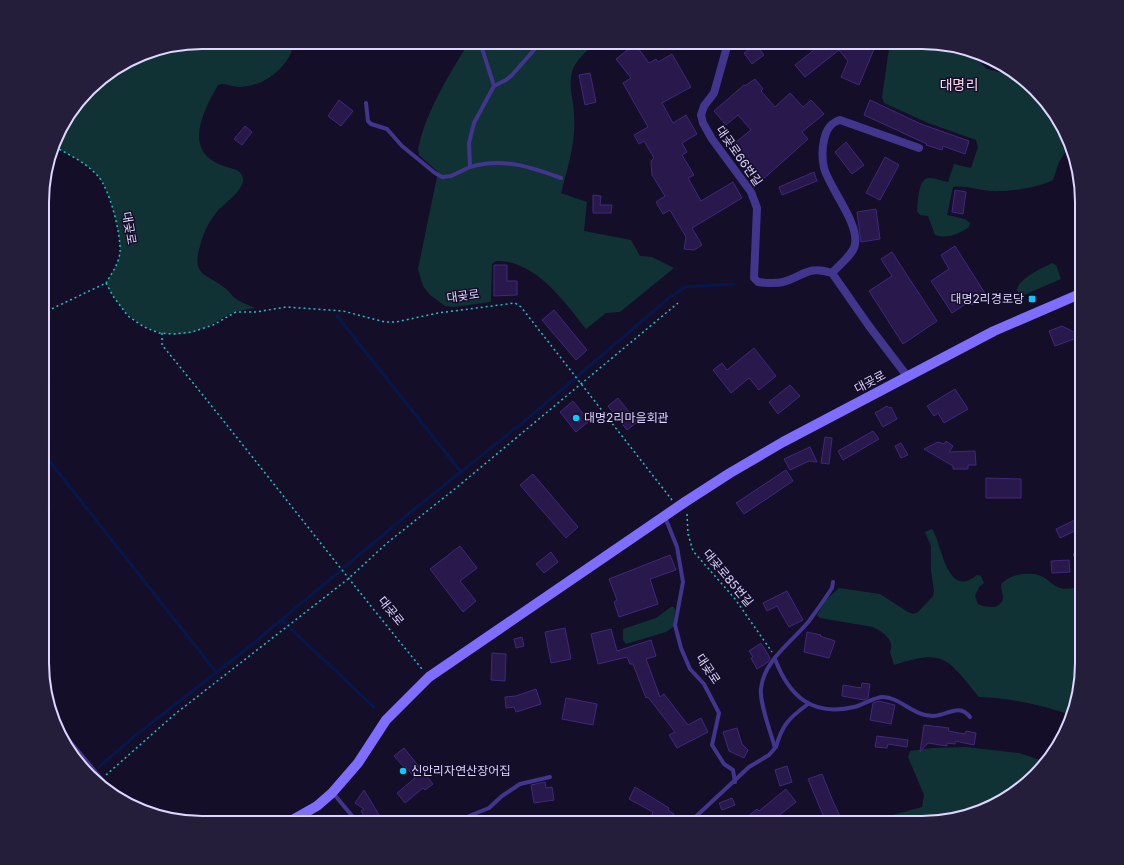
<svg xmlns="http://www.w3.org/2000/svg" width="1124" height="865" viewBox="0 0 1124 865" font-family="Inter,'Noto Sans KR',sans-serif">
	<rect width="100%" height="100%" fill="#150e29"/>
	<g fill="#103234">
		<path d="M 202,42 L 295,42 C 288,68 266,86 239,87 C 231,87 225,82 218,85 C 202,113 181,154 227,167 C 234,169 241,170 243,178 C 245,190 222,205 216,213 C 208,223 203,234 200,246 C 191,276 206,273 225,288 C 229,291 232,296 236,299 C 242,303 249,305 255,308 C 249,309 241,310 235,312 C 220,318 209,328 193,332 C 154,343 122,317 106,283 C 112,273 119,263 120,252 C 121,234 110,190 98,176 C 86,163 70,155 55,147 L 63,122 L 97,82 L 151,51 Z"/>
		<path d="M 469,42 L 597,42 C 588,50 575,60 572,72 C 568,87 574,100 574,115 C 576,142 568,167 561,193 L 587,202 L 584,231 L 631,240 L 640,256 L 652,257 L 674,268 L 620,312 L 606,313 L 586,329 C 564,301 535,260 496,261 L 492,264 L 491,302 L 453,307 L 445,306 L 430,295 L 423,286 L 418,269 L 438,172 L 419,155 L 418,149 C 427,109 448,77 469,42 Z"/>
		<path d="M 890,42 L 932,42 L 977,53 L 976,58 L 987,69 L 1003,73 L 1014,74 L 1027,82 L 1066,132 L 1069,146 L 1059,162 L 1053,180 C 1038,188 1007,192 991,191 C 978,190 966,185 953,187 L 947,215 L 965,219 L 970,223 L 969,227 C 959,234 947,239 935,235 L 928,216 L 920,215 L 917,211 C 918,203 918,178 929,178 C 935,178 942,181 948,182 L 954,164 L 971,168 L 978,147 L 976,140 L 928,123 L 884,103 L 882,97 Z"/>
		<path d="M 1052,263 L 1056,265 L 1061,279 L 1024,295 L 1017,291 C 1018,278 1041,269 1052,263 Z"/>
		<path d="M 932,529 C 942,542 946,601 977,575 L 981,576 L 984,583 L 979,587 L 975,596 L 978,604 C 986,608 1001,610 1003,598 C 1003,594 1001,589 1001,585 C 1009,574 1029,571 1041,576 C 1048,579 1053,586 1060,588 C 1067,590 1075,588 1082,586 L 1082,673 L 1072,715 C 1041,705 1011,698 979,697 C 947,659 946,648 894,665 L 890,652 C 896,641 882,631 873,627 L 820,618 L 817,615 L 826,600 L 839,588 L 880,594 L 908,612 L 913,614 L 918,612 L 933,596 L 934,591 L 931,571 L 931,546 L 925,532 Z"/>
		<polygon points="671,607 674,607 675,610 673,627 666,632 626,644 623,640 623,629 656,618"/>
		<polygon points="966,747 1019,753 1046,762 1042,768 992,807 922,823 870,823 878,819 922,807 924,795 908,757 910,751 932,748"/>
	</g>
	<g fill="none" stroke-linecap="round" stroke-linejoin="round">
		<g stroke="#06184b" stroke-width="3">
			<polyline points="337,316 461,472"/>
			<polyline points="43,453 216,672"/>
			<polyline points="281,620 286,624"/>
			<polyline points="291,629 374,707"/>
			<polyline points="99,767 136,735 249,647 407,515 532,415 669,298 685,287 734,284"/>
		</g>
	</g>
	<g fill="#28184c" stroke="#40287a">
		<polygon points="824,42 877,42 859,85 841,77 848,61 839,50 805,77 795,65"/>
		<polygon points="635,44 649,63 656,59 658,62 672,54 691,87 662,103 673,123 686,115 697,134 682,143 687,152 682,155 694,175 688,178 701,201 733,182 742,198 692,228 702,245 694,250 684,249 686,237 670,210 663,214 656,202 665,196 652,175 651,161 654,158 644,141 639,144 634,135 648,127 623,83 631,78 616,59"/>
		<polygon points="756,44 764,55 752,64 744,53"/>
		<polygon points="590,73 596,102 585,105 579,75"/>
		<polygon points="755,79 763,89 761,91 775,107 790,93 803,107 811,100 824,114 802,132 808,139 761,181 731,146 751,130 738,115 726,125 714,111 744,85 745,86"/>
		<polygon points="339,100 353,111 341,126 328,116"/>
		<polygon points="870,100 921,124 969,141 965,154 943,146 942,150 926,145 927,144 864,115"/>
		<polygon points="245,126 252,132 242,145 234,139"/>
		<polygon points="846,142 864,165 852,174 835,152"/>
		<polygon points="885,157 899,165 880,200 866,193"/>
		<polygon points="814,172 817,181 782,195 779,187"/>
		<polygon points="955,190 966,192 963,214 952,212"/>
		<polygon points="593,195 601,196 600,205 612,205 611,213 593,213"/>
		<polygon points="876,209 880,239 861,242 857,212"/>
		<polygon points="955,246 986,295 972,305 970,301 952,313 931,281 949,269 941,255"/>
		<polygon points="892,252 937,321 903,344 869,291 892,276 881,259"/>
		<polygon points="494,265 507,265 507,281 517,281 517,295 494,296"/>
		<polygon points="554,310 587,350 576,360 542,320"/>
		<polygon points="1062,326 1082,336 1055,346 1049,331"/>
		<polygon points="754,348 776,376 759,390 749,378 731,393 713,370 722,363 727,370"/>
		<polygon points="790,385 800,396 778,414 769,402"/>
		<polygon points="955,389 968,409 944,423 938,413 934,416 927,406"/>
		<polygon points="618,398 637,422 627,430 608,406"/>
		<polygon points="573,401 589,421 576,432 560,412"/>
		<polygon points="887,406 889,408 891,407 897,419 883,427 875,413"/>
		<polygon points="873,431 879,439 843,460 838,451"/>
		<polygon points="825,437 832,438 829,464 821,463"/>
		<polygon points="946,441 953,446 949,452 975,451 976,465 968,465 968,469 953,469 953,466 924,449 938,442 944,444"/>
		<polygon points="901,443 908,455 901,458 895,446"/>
		<polygon points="810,447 817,462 809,461 790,470 784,459"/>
		<polygon points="786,470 793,481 744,514 736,503"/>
		<polygon points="533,474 578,527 566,538 520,485"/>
		<polygon points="986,478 1021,479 1021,498 986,498"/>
		<polygon points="1075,520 1079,529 1060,538 1056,529"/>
		<polygon points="460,546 477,568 460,581 476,601 463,612 430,569"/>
		<polygon points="551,552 558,562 544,573 536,564"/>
		<polygon points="670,555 676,570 650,579 658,604 619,617 614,602 617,600 609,579"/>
		<polygon points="1069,560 1070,572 1052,573 1051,561"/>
		<polygon points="787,591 803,620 789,627 777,606 767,611 763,603"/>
		<polygon points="565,628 571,659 551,663 545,632"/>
		<polygon points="611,629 617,651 651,640 656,656 646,659 660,697 664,694 688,725 701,718 708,732 677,748 669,735 675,732 648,697 646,698 633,664 630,664 627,657 598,664 591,634"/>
		<polygon points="807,632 821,635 820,636 835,641 829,658 804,652"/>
		<polygon points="522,637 524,646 516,648 514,639"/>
		<polygon points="761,643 770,658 768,662 757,669 751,658 753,657 749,651"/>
		<polygon points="492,653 506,654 505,681 491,680"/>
		<polygon points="862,683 870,684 868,698 864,700 842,696 843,685 861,688"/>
		<polygon points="536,689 541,704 516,712 514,707 506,708 505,697 516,696"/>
		<polygon points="566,698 597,704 593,725 562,719"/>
		<polygon points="879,701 895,705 891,724 870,720 873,703"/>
		<polygon points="924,725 949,728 948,731 965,734 966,731 976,733 974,745 955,741 955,744 947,743 947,746 928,743 920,752"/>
		<polygon points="737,728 742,744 748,750 744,758 729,751 723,732"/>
		<polygon points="877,736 908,740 907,747 888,744 887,748 875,747"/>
		<polygon points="404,748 433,784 425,790 423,788 405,803 397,793 415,778 405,766 404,767 394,756"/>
		<polygon points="787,766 792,782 780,786 775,770"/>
		<polygon points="822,774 832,799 843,823 827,823 820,808 808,779"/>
		<polygon points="545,782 546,788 552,787 554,800 534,803 531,785"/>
		<polygon points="635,787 669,808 668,810 674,814 668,823 662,823 652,815 653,812 629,799"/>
		<polygon points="786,789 796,802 776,818 775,817 767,823 740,823 757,809 759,811"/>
		<polygon points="364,790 384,823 368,823 361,811 364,809 355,803"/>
		<polygon points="732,798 735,805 722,810 719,803"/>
	</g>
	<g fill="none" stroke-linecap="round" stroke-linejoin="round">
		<g stroke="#24bfc5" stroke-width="1.5" stroke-dasharray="2 3" stroke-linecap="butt">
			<path d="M 55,147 C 70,155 86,163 98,176 C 110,190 121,234 120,252 C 119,263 112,273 106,283"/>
			<polyline points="106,283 113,296 128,316 144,327 159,333 174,334 192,332 213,325 236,312 256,312 286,307 343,311 385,322 396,322 438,313 515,303 521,307 672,500"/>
			<polyline points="43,313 106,283"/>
			<path d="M 162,333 L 162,345 C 250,452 334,562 422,669"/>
			<polyline points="687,514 688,534 693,551 735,599 772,652"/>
			<polyline points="106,775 175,714 348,579 387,543 456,488 678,303"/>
		</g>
		<g stroke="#41358d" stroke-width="4">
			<polyline points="480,42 494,86"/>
			<polyline points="366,103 368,121 371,124 387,129 402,146 435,173 442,177 451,176 470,167 469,143 474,123 494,86 506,80 512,75 541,42"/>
			<path d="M 470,167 C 502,157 531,167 561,178"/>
			<polyline points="665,517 677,547 683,582 675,625 681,648 690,669 704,684 719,713 712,745 724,764 733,770 735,782"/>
			<polyline points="1075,555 1082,539"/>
			<path d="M 775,659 C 789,696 812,717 854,707 C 863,705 874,697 883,697 C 900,697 914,717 934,716 C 948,715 959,703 970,717"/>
			<path d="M 776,747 C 782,725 789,718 808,704"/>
			<polyline points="333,793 358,823"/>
			<polyline points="460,823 469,816 489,808 502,796 520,784 550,777"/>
			<path d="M 689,823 L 749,767 L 769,755 L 775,748 C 771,733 759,702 761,688 C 764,660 793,641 809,621 C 817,610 825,599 832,588 L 833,582"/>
		</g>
		<g stroke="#41358d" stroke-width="8">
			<polyline points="710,42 737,42"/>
			<path d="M 728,43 L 714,93 L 704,106 L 701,115 L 703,123 L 712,139 L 751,192 L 757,208 L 754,278 L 758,282 C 766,283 775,284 783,282 C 804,276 808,265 832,273 L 869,326 L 907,376"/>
			<path d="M 832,273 C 839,265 854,254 855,244 C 859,223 830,189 824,168 C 822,159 822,149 824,140 C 826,130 830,123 840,120 L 919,148"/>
			<polyline points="57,729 109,791"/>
		</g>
		<polyline stroke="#7f6dff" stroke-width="10" points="287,823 317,806 332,793 358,763 386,720 429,677 685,502 730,473 783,442 994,331 1082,293"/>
	</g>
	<g fill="#02cdff" stroke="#150e29" stroke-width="1.5">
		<rect x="1028" y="295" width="8" height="8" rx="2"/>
		<circle cx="576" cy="418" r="4"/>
		<circle cx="403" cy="771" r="4"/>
	</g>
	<g text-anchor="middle" stroke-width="3" stroke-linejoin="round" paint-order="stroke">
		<g font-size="12" fill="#dfd6ff" stroke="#150e29">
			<text transform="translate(739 156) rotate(55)" y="4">대곶로66번길</text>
			<text transform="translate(129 228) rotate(80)" y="4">대곶로</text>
			<text transform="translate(463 296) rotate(-8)" y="4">대곶로</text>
			<text transform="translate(870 382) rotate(-28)" y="4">대곶로</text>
			<text transform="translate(728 578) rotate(50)" y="4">대곶로85번길</text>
			<text transform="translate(391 611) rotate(51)" y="4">대곶로</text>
			<text transform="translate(708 669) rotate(56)" y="4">대곶로</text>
		</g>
		<g font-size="12" fill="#dfd6ff" stroke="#150e29" text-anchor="start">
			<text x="1024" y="303" text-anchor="end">대명2리경로당</text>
			<text x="584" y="422">대명2리마을회관</text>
			<text x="411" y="775">신안리자연산장어집</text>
		</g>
		<g font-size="14" fill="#ffd8ed" stroke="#150e29">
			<text x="959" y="90">대명리</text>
		</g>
	</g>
	<path d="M0 0H1124V865H0ZM202 49H922A153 153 0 0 1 1075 202V663A153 153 0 0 1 922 816H202A153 153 0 0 1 49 663V202A153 153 0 0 1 202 49Z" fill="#251e3a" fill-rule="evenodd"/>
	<path fill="none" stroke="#dfd6ff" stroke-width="2" d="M202 49H922A153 153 0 0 1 1075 202V663A153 153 0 0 1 922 816H202A153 153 0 0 1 49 663V202A153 153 0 0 1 202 49Z"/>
</svg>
